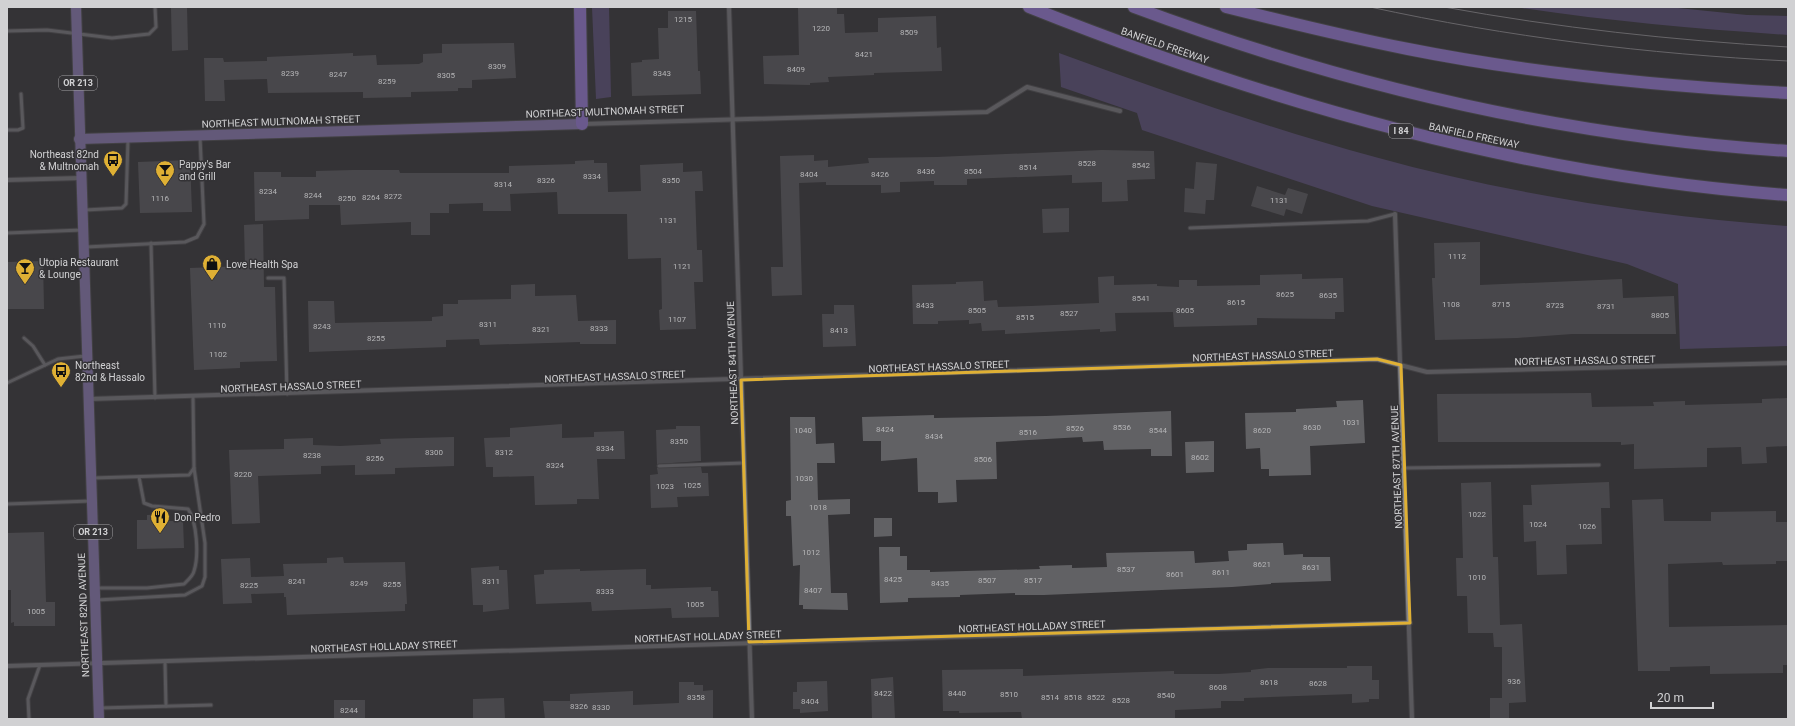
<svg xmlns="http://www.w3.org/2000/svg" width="1795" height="726" viewBox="0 0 1795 726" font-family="Roboto,sans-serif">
	<rect width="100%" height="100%" fill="#343336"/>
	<g fill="#635486">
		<polygon points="592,7 609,7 611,97 596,99"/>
		<path d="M 1515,7 L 1668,7 L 1747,15 L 1788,16 L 1788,35 C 1697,29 1606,21 1515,7 Z"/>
		<path d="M 1059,53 C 1163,91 1268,128 1375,157 C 1509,194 1649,216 1788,226 L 1788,346 L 1680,349 L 1678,284 L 1627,264 L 1372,206 L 1142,130 L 1137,113 L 1061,87 Z"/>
	</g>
	<g fill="#616164">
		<polygon points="171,7 187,7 188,50 172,51"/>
		<polygon points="798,7 837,7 837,14 844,14 845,33 878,32 878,18 936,16 937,48 941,47 942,71 874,73 874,75 828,77 829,82 810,83 810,85 764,84 763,56 799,55"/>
		<polygon points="668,11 696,11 698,71 700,71 701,94 632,96 631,63 642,62 642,60 659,59 658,28 668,28"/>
		<polygon points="514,43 516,78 472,80 472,88 458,88 458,91 411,92 411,97 363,98 363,92 268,93 267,79 224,80 225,101 205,101 204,58 223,58 224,62 267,61 267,57 353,53 353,56 376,55 377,65 419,64 423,62 423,54 442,53 442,44"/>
		<polygon points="1102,150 1154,151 1155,179 1127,180 1128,201 1102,202 1102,182 1072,183 1072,175 967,179 967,185 934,185 934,181 900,182 900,192 881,193 881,185 826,185 826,182 799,183 802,295 772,296 771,267 783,267 780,156 814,155 814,161 828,160 828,167 869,163 868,158 937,157"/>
		<polygon points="190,160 192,212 140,213 138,162"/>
		<polygon points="594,160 594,163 607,163 608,192 641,191 640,165 683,163 683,172 702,171 703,191 695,191 697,250 702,250 703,282 694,282 696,329 660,330 659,310 662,309 661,258 628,259 627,214 558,214 557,192 510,194 511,211 483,211 483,203 449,204 449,213 430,213 430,235 411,235 411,222 341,225 340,205 309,205 309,219 255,221 254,172 281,172 281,177 316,177 316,171 354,170 399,170 400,173 509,173 509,166 575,164 575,161"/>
		<polygon points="1196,162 1217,164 1214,200 1206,200 1205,214 1184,212 1185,188 1194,189"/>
		<polygon points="1257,186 1285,195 1288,188 1308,194 1302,214 1286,209 1284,216 1251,206"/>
		<polygon points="1069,208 1069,232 1043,233 1042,209"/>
		<polygon points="263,224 264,287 275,287 277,361 240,362 240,368 194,370 190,268 245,266 244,225"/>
		<polygon points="1480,242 1480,285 1622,279 1623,298 1674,296 1676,334 1572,334 1517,338 1435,340 1432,278 1435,278 1434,243"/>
		<polygon points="43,261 44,309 7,309 7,262"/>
		<polygon points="1302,274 1302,279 1343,278 1344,312 1335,312 1335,319 1257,318 1257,325 1174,327 1173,312 1115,313 1116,331 1100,332 1100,329 1005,334 1005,330 982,331 981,323 969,324 969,320 938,321 938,324 913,324 912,285 956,284 956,282 983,281 984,301 997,300 998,307 1031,306 1099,303 1098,277 1114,276 1114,285 1157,284 1157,286 1179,287 1179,280 1197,280 1197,286 1260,285 1260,275"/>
		<polygon points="535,284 535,296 576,295 578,321 616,320 616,344 580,344 580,342 480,345 479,339 446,340 446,347 309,352 308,301 334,301 335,323 432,321 432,317 443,316 443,304 458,304 458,300 511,299 511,285"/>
		<polygon points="834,305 854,305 856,346 823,347 822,314 834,314"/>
		<polygon points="1591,393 1592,407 1654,406 1653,402 1685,401 1685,405 1762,403 1762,399 1788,398 1788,446 1766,447 1767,463 1742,464 1741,447 1707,448 1707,467 1634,469 1634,444 1621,445 1621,442 1438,442 1437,394"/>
		<polygon points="1363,400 1365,443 1310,446 1311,475 1269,476 1269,469 1261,469 1260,448 1246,449 1245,413 1296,412 1296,409 1337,407 1336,401"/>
		<polygon points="1171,411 1172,456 1151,456 1151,449 1104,450 1103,441 1083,442 1082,437 996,442 997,479 956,480 957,502 938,503 938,492 918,492 917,458 881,461 881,441 863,441 862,417 934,415 934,418 1046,416"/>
		<polygon points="790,417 815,417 816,444 834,443 835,463 817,463 818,500 850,499 850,514 828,515 831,593 847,593 848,610 803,609 803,605 799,605 800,565 793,566 791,516 786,516 786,501 791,500"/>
		<polygon points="562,424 562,438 594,437 594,432 624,431 625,459 597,459 599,499 577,499 577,504 535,505 534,476 493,477 493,467 486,467 484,438 510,437 510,428"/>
		<polygon points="676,426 700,426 701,461 657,464 656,430 676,429"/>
		<polygon points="454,437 454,466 395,468 395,474 355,475 355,465 321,466 321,474 258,476 260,523 232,524 229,450 284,449 284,439 313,438 313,445 340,446 381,444 380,439"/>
		<polygon points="1214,441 1214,472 1186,473 1185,442"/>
		<polygon points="701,467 702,473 708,473 709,496 677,497 678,507 651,508 650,475 658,474 657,468"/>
		<polygon points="1491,482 1493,557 1498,557 1500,625 1522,624 1526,702 1509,703 1509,719 1490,719 1490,698 1502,698 1502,647 1494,647 1493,633 1468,633 1467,596 1457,596 1456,558 1463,558 1461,483"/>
		<polygon points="1609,482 1610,508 1601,508 1602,544 1566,545 1567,574 1537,575 1536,541 1524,542 1523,505 1532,505 1531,485"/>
		<polygon points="1663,499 1664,521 1711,521 1711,512 1776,511 1776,522 1788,522 1788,561 1776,561 1776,564 1723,565 1722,562 1668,564 1669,627 1788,625 1788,665 1783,665 1783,673 1710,674 1710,666 1670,667 1670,671 1638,671 1632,500"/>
		<polygon points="169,514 169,521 183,521 184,548 137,549 137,520 147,520 147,515"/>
		<polygon points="874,518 892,518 892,536 874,537"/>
		<polygon points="44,532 46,602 55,602 55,626 14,626 14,622 11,623 11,590 7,590 7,533"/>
		<polygon points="1283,543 1284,555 1303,554 1303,557 1330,557 1331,581 1271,583 1271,584 1232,587 1044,595 1015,595 1015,593 960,595 960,597 908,598 908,602 880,603 879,547 900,547 900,556 907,556 907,570 930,570 930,572 1040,569 1039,566 1072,565 1072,568 1107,567 1106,553 1194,551 1195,563 1229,561 1228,551 1247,550 1247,544"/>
		<polygon points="343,557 344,563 405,562 407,604 405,604 405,611 287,615 286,597 284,597 284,593 251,594 252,603 223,604 221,559 250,558 251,577 284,576 283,564 327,563 327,558"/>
		<polygon points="499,566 499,570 507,570 509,609 483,612 483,605 473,605 471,568"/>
		<polygon points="580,569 580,571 646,569 646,585 651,585 651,589 711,587 711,591 718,591 719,617 672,618 671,608 592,611 591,602 536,604 534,575 544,574 544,570"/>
		<polygon points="1347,666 1372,666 1372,680 1379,680 1379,699 1369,699 1369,702 1352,703 1352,694 1244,698 1244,701 1221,701 1221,708 1175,710 1175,719 1022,719 1021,712 959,713 959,711 943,711 942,670 1023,669 1023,676 1174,671 1174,674 1219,674 1251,672 1251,670 1268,668 1347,668"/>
		<polygon points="893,677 895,719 872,719 871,679"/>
		<polygon points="827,681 828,711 800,713 800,709 793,709 793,692 797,692 797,682"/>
		<polygon points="679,682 694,682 694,685 703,685 703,691 713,690 713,719 545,719 543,701 570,701 570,694 633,691 633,705 679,703"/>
		<polygon points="504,698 505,719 473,719 473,699"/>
		<rect x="334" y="700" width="31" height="19"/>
	</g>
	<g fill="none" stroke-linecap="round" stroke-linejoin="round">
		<defs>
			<g id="service">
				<polyline points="7,31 47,30 112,38 149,34 156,27 155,7"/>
				<polyline points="7,130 18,130 23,128 21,94"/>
				<polyline points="85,210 122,208 126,204 128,140"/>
				<polyline points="1190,228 1368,221 1395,214"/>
				<polyline points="7,233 82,230"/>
				<polyline points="151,243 155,398"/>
				<polyline points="86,247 185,242 197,237 204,224 200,137"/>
				<polyline points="268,278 284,278 287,394"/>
				<polyline points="24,338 33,346 45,365"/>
				<polyline points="7,383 58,359 85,356"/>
				<polyline points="659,466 743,463"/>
				<polyline points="1405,468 1599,465"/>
				<polyline points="93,478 189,475 194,468 193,397"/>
				<polyline points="7,504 91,501"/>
				<path d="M 96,588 L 147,588 L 184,584 C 188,580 193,576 194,571 C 199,556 197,521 188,509 L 152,506 L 144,503 L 139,477"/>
				<polyline points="97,600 185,595 202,586 205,577 205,543 194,468"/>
				<polyline points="165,662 166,706"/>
				<polyline points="100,708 211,705"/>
				<polyline points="29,719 28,699 40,665"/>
			</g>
			<g id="minor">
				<polyline points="729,7 752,719"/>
				<polyline points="583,124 987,112 1027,87 1120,111"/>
				<polyline points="7,180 81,178"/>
				<polyline points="1395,214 1412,719"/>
				<polyline points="89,399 1377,359 1427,372 1788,363"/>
				<polyline points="7,666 1410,623"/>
			</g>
			<g id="primary">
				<polyline points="76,7 99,719"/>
				<polyline points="79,139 582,124"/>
			</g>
			<g id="motorway">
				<polyline points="580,7 582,124"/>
				<path d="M 1029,7 C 1272,104 1526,176 1788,195"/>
				<path d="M 1134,7 C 1343,85 1565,137 1788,151"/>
				<path d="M 1226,7 C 1286,22 1347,37 1408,49 C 1533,74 1661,86 1788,93"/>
			</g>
		</defs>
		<use href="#service" stroke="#525254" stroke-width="5"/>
		<use href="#minor" stroke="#525254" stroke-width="6"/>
		<use href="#primary" stroke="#525254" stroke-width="12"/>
		<use href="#motorway" stroke="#525254" stroke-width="14"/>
		<use href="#service" stroke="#868589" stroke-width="3"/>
		<use href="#minor" stroke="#868589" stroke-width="4"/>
		<use href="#primary" stroke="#9c87ca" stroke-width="10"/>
		<use href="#motorway" stroke="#ab88f6" stroke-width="12"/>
		<g stroke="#a2a1a4" stroke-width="1">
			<path d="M 1370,7 C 1508,37 1647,54 1788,61"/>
			<path d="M 1444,7 C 1559,28 1671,40 1788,47"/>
		</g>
	</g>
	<path d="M0 0H1795V726H0ZM 1377,359 L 1401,365 L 1410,623 L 749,642 L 741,380 Z" fill="#343336" fill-opacity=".55" fill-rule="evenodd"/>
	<path fill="none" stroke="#dfb034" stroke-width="3" stroke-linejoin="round" d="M 1377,359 L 1401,365 L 1410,623 L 749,642 L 741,380 Z"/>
	<defs>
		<symbol id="bus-pin" viewBox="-11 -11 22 30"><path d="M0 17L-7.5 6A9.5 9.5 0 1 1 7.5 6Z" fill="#dfb034" stroke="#343336"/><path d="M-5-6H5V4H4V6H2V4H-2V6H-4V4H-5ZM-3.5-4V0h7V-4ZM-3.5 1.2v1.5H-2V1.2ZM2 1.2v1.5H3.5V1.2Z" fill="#111"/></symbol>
		<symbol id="bar-pin" viewBox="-11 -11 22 30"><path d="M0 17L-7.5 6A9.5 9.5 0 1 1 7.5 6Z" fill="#dfb034" stroke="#343336"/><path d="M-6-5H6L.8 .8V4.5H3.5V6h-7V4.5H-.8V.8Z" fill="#111"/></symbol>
		<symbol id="shop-pin" viewBox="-11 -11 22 30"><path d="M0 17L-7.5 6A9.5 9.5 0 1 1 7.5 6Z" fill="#dfb034" stroke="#343336"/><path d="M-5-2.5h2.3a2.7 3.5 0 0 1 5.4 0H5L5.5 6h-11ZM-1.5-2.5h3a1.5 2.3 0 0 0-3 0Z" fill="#111"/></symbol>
		<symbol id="restaurant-pin" viewBox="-11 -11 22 30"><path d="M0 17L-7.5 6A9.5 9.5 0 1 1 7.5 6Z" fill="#dfb034" stroke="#343336"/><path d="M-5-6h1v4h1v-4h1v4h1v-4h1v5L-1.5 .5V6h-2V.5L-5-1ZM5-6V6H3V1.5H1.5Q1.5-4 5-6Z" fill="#111"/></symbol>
	</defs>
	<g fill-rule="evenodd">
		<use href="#bus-pin" x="102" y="149" width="22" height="30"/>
		<use href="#bar-pin" x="154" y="159" width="22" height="30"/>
		<use href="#shop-pin" x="201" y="253" width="22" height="30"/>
		<use href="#bar-pin" x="14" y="257" width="22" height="30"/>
		<use href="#bus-pin" x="50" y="360" width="22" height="30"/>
		<use href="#restaurant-pin" x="149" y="506" width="22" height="30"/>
	</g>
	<g text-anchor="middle" stroke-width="3" stroke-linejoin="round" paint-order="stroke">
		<g font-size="8" fill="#b5b5b7">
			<text x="683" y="22">1215</text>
			<text x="821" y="31">1220</text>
			<text x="909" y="35">8509</text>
			<text x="864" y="57">8421</text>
			<text x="497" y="69">8309</text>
			<text x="796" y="72">8409</text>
			<text x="290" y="76">8239</text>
			<text x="662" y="76">8343</text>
			<text x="338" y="77">8247</text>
			<text x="446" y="78">8305</text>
			<text x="387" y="84">8259</text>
			<text x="1087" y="166">8528</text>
			<text x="1141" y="168">8542</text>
			<text x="1028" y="170">8514</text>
			<text x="926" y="174">8436</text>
			<text x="973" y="174">8504</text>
			<text x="809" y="177">8404</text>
			<text x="880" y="177">8426</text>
			<text x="592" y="179">8334</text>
			<text x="546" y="183">8326</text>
			<text x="671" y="183">8350</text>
			<text x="503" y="187">8314</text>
			<text x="268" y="194">8234</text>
			<text x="313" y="198">8244</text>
			<text x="393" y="199">8272</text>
			<text x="371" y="200">8264</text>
			<text x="160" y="201">1116</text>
			<text x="347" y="201">8250</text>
			<text x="1279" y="203">1131</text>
			<text x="668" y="223">1131</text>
			<text x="1457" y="259">1112</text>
			<text x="682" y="269">1121</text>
			<text x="1285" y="297">8625</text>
			<text x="1328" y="298">8635</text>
			<text x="1141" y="301">8541</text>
			<text x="1236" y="305">8615</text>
			<text x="1451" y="307">1108</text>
			<text x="1501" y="307">8715</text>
			<text x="925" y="308">8433</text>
			<text x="1555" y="308">8723</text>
			<text x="1606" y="309">8731</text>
			<text x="977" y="313">8505</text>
			<text x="1185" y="313">8605</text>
			<text x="1069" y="316">8527</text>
			<text x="1660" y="318">8805</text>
			<text x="1025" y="320">8515</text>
			<text x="677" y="322">1107</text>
			<text x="488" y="327">8311</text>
			<text x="217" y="328">1110</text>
			<text x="322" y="329">8243</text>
			<text x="599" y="331">8333</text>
			<text x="541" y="332">8321</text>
			<text x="839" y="333">8413</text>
			<text x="376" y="341">8255</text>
			<text x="218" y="357">1102</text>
			<text x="1351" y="425">1031</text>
			<text x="1122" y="430">8536</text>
			<text x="1312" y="430">8630</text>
			<text x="1075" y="431">8526</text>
			<text x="885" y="432">8424</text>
			<text x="803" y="433">1040</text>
			<text x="1158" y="433">8544</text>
			<text x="1262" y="433">8620</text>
			<text x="1028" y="435">8516</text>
			<text x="934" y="439">8434</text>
			<text x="679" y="444">8350</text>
			<text x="605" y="451">8334</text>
			<text x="434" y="455">8300</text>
			<text x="504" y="455">8312</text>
			<text x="312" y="458">8238</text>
			<text x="1200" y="460">8602</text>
			<text x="375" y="461">8256</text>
			<text x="983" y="462">8506</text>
			<text x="555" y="468">8324</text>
			<text x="243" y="477">8220</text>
			<text x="804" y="481">1030</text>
			<text x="692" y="488">1025</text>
			<text x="665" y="489">1023</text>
			<text x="818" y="510">1018</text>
			<text x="1477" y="517">1022</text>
			<text x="1538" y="527">1024</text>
			<text x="1587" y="529">1026</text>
			<text x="811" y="555">1012</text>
			<text x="1262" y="567">8621</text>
			<text x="1311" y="570">8631</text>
			<text x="1126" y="572">8537</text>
			<text x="1221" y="575">8611</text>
			<text x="1175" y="577">8601</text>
			<text x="1477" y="580">1010</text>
			<text x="893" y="582">8425</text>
			<text x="987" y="583">8507</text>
			<text x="1033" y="583">8517</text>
			<text x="297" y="584">8241</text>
			<text x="491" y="584">8311</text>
			<text x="359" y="586">8249</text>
			<text x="940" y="586">8435</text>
			<text x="392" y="587">8255</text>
			<text x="249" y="588">8225</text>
			<text x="813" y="593">8407</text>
			<text x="605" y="594">8333</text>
			<text x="695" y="607">1005</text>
			<text x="36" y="614">1005</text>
			<text x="1514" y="684">936</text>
			<text x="1269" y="685">8618</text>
			<text x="1318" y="686">8628</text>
			<text x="1218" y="690">8608</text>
			<text x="883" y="696">8422</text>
			<text x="957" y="696">8440</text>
			<text x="1009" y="697">8510</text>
			<text x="1166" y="698">8540</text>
			<text x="696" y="700">8358</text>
			<text x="1050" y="700">8514</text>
			<text x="1073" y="700">8518</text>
			<text x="1096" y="700">8522</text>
			<text x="1121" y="703">8528</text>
			<text x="810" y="704">8404</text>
			<text x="579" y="709">8326</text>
			<text x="601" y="710">8330</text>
			<text x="349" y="713">8244</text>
		</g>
		<g fill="#343336" stroke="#a2a2a4" stroke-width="1">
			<rect x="59" y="76" width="38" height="14" rx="3"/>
			<rect x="1389" y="124" width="24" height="14" rx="3"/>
			<rect x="74" y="525" width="38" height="14" rx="3"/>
		</g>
		<g font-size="9" font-weight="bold" fill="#d1d1d3">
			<text x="78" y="86">OR 213</text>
			<text x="1401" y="134">I 84</text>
			<text x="93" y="535">OR 213</text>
		</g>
		<g font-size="10" fill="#d1d1d3" stroke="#343336">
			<text transform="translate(1165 45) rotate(19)" y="4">BANFIELD FREEWAY</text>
			<text transform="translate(605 111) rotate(-2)" y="4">NORTHEAST MULTNOMAH STREET</text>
			<text transform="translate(281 121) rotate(-2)" y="4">NORTHEAST MULTNOMAH STREET</text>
			<text transform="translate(1474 135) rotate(12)" y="4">BANFIELD FREEWAY</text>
			<text transform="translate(1263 355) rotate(-2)" y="4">NORTHEAST HASSALO STREET</text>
			<text transform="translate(1585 360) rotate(-1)" y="4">NORTHEAST HASSALO STREET</text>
			<text transform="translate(732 363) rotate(-92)" y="4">NORTHEAST 84TH AVENUE</text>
			<text transform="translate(939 366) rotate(-2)" y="4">NORTHEAST HASSALO STREET</text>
			<text transform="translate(615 376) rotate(-2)" y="4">NORTHEAST HASSALO STREET</text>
			<text transform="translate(291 386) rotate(-2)" y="4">NORTHEAST HASSALO STREET</text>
			<text transform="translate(1396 467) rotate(-92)" y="4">NORTHEAST 87TH AVENUE</text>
			<text transform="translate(83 615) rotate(-92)" y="4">NORTHEAST 82ND AVENUE</text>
			<text transform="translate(1032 626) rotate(-2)" y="4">NORTHEAST HOLLADAY STREET</text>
			<text transform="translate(708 636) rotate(-2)" y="4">NORTHEAST HOLLADAY STREET</text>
			<text transform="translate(384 646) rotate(-2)" y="4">NORTHEAST HOLLADAY STREET</text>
		</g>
		<g font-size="10" fill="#d1d1d3" stroke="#343336" text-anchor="start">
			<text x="99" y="158" text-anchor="end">Northeast 82nd<tspan x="99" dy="12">&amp; Multnomah</tspan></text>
			<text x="179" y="168">Pappy's Bar<tspan x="179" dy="12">and Grill</tspan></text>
			<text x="39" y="266">Utopia Restaurant<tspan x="39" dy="12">&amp; Lounge</tspan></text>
			<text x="226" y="268">Love Health Spa</text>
			<text x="75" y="369">Northeast<tspan x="75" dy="12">82nd &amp; Hassalo</tspan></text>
			<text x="174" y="521">Don Pedro</text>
		</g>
	</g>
	<rect width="1795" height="726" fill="none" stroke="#d1d1d3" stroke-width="16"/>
	<path d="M1651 702v6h62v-6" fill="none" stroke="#d1d1d3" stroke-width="2"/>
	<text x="1657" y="702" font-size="12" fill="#d1d1d3" stroke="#343336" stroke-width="3" paint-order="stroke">20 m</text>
</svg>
